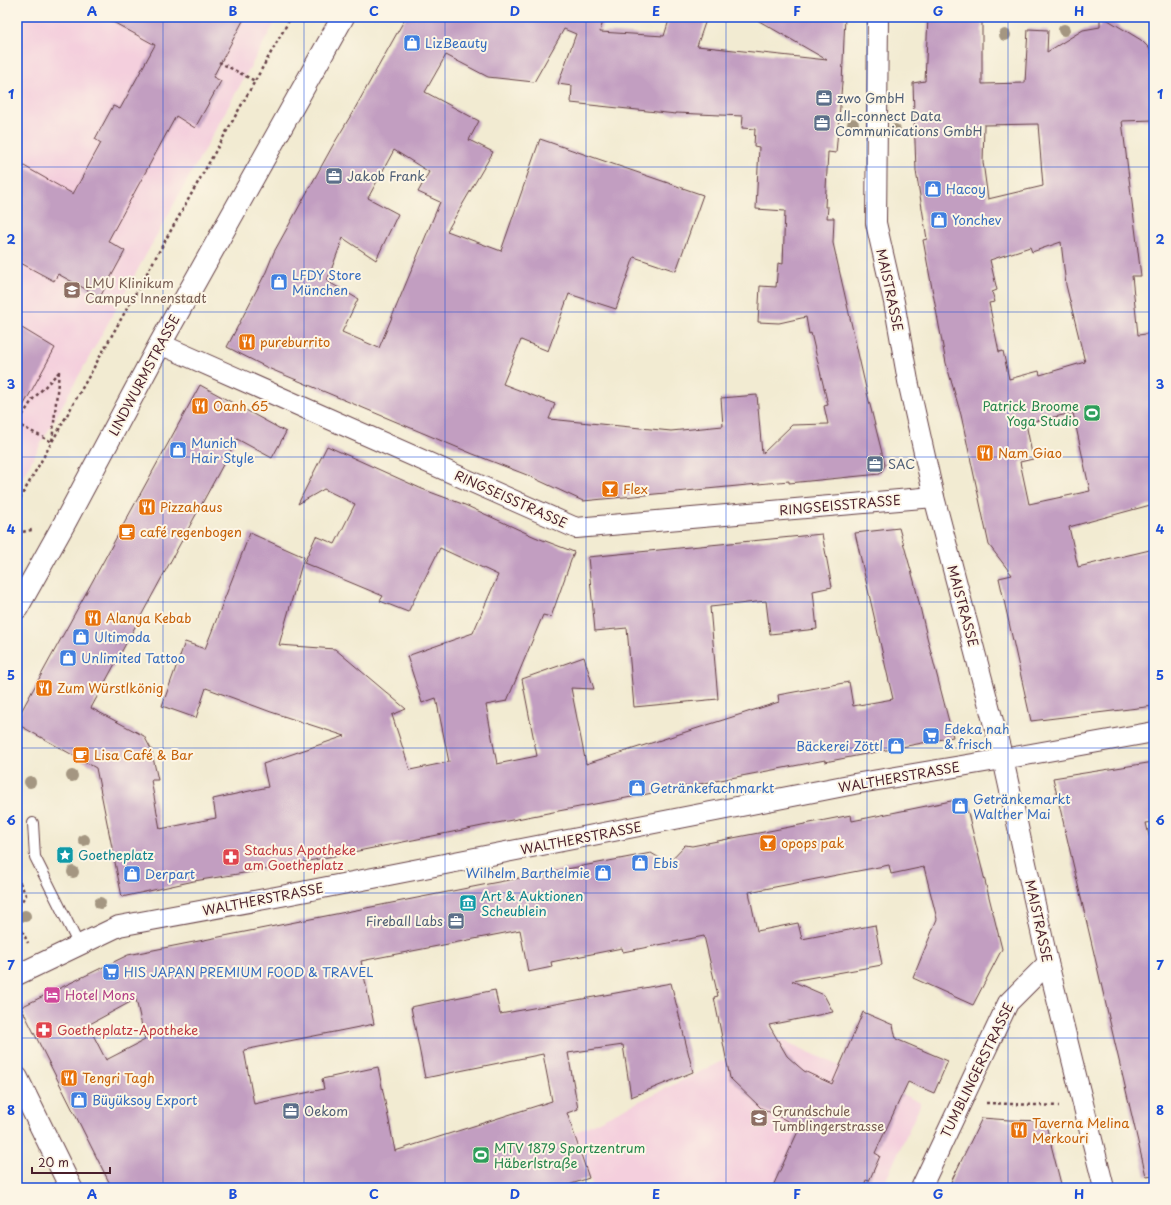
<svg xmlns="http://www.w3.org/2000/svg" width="1171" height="1205" viewBox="0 0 1171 1205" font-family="'Playpen Sans',sans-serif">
	<rect width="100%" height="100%" fill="#fcf5e5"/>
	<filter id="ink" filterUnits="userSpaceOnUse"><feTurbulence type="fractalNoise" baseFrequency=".025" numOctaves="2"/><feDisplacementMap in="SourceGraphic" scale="8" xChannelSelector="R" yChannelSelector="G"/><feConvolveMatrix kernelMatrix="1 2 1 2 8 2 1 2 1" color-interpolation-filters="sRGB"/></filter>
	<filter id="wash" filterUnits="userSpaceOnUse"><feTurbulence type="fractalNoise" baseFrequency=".012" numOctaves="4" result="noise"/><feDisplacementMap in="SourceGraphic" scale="16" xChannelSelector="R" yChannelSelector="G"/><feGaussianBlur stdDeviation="0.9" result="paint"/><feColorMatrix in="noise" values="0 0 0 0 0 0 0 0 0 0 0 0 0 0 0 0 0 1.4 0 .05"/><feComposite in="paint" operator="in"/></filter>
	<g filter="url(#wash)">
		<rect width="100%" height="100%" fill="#f2ebd2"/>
		<g fill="#f4cfdd">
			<polygon points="17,17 278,17 17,487"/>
			<polygon points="778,1038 921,1103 882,1188 593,1188 574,1133 722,1061"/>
		</g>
		<g id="blocks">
			<g fill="#c29ec1" fill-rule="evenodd">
				<polygon points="104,17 245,17 213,77 221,81 195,128 176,116 108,241 125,251 100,297 58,274 54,281 17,261 17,162 73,194 101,143 95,139 113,106 120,109 155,45"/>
				<path d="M 406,17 L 604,17 L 600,32 L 664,36 L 670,17 L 707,17 L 697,46 L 827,60 L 752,17 L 845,17 L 842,83 L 836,153 L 828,152 L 825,207 L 828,207 L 827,218 L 834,218 L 833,243 L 868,397 L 885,465 L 880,474 L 789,483 L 789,481 L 583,501 L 527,475 L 473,454 L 268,368 L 227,347 L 266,272 L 274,252 L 332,147 L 354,110 ZM 564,29 L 576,34 L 558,84 L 572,86 L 571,103 L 676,114 L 676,113 L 743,116 L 742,128 L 755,129 L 754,146 L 759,147 L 756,209 L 785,211 L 783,264 L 778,263 L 776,287 L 760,286 L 758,322 L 779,323 L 806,317 L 809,334 L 811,333 L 828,405 L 824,406 L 828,424 L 792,425 L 762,454 L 757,395 L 721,398 L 723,426 L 671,431 L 549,419 L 555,404 L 503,384 L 521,340 L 548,351 L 569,294 L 616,309 L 634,257 L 676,271 L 703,195 L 540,139 L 501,251 L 447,231 L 493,152 L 469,140 L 479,121 L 425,92 L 446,55 L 488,77 L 534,82 ZM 394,150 L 429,172 L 418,192 L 440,202 L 379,348 L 342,332 L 358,299 L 327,281 L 343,238 L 376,260 L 398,214 L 368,198 Z"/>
				<path d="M 928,17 L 982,17 L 982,84 L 1025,83 L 1028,29 L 1048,30 L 1047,52 L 1083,30 L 1100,27 L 1100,17 L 1103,17 L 1141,40 L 1149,48 L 1154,58 L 1154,120 L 1122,121 L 1141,276 L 1132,276 L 1138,335 L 1154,333 L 1154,504 L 1069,527 L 1078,567 L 1154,549 L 1154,706 L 1031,721 L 999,578 L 1012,575 L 989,545 L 961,415 L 946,363 L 923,240 L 927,239 L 916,171 L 913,83 L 925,81 ZM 1038,124 L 1043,186 L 988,199 L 983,162 L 984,125 ZM 1061,242 L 1066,285 L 1085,362 L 1040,375 L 1039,371 L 1009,379 L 1003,351 L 999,352 L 989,303 L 995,302 L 992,292 L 997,290 L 990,260 L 1030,247 L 1032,252 ZM 1073,413 L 1090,491 L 1029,504 L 1020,462 L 1033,459 L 1026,423 Z"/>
				<polygon points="17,325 55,348 17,417"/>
				<polygon points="200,385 286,432 272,458 237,439 91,708 144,736 151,749 158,780 151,780 160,829 216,818 213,799 268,787 263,764 345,736 271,712 206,688 196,718 162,706 185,642 205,649 250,533 304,557 279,645 335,649 406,709 392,715 410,770 449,762 436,698 422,703 407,656 473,633 498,575 440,548 408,612 380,601 383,596 304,563 316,536 335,544 355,504 324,489 298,504 327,446 422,489 465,505 535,537 574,552 551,617 543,615 507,701 486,705 497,764 537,756 522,679 584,657 594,689 571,688 586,764 779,702 778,695 849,682 853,706 893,699 855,533 899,528 914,581 927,637 953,737 825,762 825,760 527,817 269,869 194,881 122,897 96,768 17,724 17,719"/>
				<polygon points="822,534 832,587 813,591 817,629 770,634 766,601 710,607 718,699 634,707 627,628 595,631 588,557"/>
				<polygon points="1154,762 1154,822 1146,823 1154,856 1154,1175 1146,1176 1053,778"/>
				<path d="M 956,800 L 966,805 L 1002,949 L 973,1005 L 913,978 L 937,919 L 924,867 L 891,874 L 889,865 L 749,892 L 757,931 L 798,923 L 802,939 L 875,925 L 882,965 L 792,981 L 824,995 L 833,1012 L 769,1025 L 787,1056 L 797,1065 L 804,1071 L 832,1084 L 863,1012 L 893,1025 L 896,1039 L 948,1061 L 934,1093 L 908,1082 L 875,1153 L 880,1156 L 869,1181 L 866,1180 L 863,1188 L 772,1188 L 800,1127 L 761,1108 L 730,1078 L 714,997 L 718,996 L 704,936 L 623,952 L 622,948 L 551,962 L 552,967 L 528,972 L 520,930 L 361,961 L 374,1024 L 244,1050 L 254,1104 L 324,1089 L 322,1079 L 378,1067 L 395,1151 L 552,1101 L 543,1054 L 425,1078 L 411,1007 L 495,990 L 500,1014 L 671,983 L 693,1072 L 631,1097 L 623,1045 L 568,1053 L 578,1109 L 567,1113 L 589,1178 L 560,1188 L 112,1188 L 21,1007 L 128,955 L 488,884 L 651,853 L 668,863 L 685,845 L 692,846 L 851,815 L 852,821 ZM 136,999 L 145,1040 L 106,1060 L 88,1025 Z"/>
				<polygon points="982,1118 1009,1120 1045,1121 1062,1188 948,1188"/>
			</g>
		</g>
	</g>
	<g filter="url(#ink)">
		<use href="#blocks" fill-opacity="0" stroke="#633e44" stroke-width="1"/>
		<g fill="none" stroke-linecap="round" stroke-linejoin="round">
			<defs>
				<polyline id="lane" points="33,823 35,857 79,945"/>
				<g id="street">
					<polyline points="878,17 876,223 894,302 908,381 934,497 1003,759 1048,963 1104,1188"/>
					<polyline points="160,344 576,528 934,497"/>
					<polyline points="17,975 119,926 281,896 854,784 1003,759 1154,732"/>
					<polyline points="921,1188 1008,1003 1048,963"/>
				</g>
				<g id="secondary">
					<polyline points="17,608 64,524 160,344 343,17"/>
					<polyline points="17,1078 71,1188"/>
				</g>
			</defs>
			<use href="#lane" stroke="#633e44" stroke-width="12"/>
			<use href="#street" stroke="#633e44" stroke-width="22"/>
			<use href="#secondary" stroke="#633e44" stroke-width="24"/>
			<g stroke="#633e44" stroke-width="2.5" stroke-dasharray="3 3" stroke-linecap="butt">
				<polyline points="219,62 255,81"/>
				<polygon points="59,372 52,442 17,424 33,399"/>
				<polyline points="17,504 291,17"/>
				<polyline points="17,533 32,530"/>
				<polyline points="17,877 26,895 17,908"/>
				<polyline points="17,920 28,943"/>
				<polyline points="986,1103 1059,1106"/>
			</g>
			<use href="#lane" stroke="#fff" stroke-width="10"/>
			<use href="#street" stroke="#fff" stroke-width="20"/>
			<use href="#secondary" stroke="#fff" stroke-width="22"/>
		</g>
		<g fill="#a49681">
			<circle cx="1064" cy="30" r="6"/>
			<circle cx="1005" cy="35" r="6"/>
			<circle cx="853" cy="124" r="6"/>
			<circle cx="895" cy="130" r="6"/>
			<circle cx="72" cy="776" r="6"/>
			<circle cx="30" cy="782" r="6"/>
			<circle cx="84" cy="840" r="6"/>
			<circle cx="73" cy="872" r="6"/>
			<circle cx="100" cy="903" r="6"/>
			<circle cx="25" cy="916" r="6"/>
		</g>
	</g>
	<path fill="none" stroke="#1d4ed8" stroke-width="1" stroke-opacity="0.55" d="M 163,17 L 163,1188M 304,17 L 304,1188M 445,17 L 445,1188M 586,17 L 586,1188M 726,17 L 726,1188M 867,17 L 867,1188M 1008,17 L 1008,1188M 17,167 L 1154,167M 17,312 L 1154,312M 17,457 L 1154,457M 17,602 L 1154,602M 17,748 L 1154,748M 17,893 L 1154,893M 17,1038 L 1154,1038"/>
	<defs>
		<symbol id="shop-square" viewBox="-11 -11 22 22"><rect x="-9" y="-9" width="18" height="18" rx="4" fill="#3f7fe0" stroke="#fcf5e5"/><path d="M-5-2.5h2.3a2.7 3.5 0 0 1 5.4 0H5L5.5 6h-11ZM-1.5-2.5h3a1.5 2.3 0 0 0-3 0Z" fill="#fff"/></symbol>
		<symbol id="office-square" viewBox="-11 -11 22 22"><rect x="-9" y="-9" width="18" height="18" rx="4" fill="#5c6f8a" stroke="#fcf5e5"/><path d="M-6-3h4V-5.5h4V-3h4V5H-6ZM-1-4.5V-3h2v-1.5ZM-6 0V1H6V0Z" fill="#fff"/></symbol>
		<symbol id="university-square" viewBox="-11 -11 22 22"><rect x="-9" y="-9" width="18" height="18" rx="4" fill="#8d6e63" stroke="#fcf5e5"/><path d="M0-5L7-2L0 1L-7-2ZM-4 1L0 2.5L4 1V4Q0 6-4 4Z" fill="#fff"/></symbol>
		<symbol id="restaurant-square" viewBox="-11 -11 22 22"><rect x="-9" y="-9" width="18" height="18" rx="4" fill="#e8710a" stroke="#fcf5e5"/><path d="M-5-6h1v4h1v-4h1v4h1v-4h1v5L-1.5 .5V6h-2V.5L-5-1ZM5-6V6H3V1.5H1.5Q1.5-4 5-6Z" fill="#fff"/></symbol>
		<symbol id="stadium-square" viewBox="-11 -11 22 22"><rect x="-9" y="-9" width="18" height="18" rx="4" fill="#2e9e5b" stroke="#fcf5e5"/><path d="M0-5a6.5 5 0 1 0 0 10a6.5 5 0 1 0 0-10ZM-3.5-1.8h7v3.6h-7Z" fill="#fff"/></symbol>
		<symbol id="bar-square" viewBox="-11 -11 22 22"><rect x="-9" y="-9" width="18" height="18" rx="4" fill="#e8710a" stroke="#fcf5e5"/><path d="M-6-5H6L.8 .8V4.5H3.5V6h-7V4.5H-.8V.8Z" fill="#fff"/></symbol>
		<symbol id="cafe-square" viewBox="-11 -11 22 22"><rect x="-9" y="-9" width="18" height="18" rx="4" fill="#e8710a" stroke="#fcf5e5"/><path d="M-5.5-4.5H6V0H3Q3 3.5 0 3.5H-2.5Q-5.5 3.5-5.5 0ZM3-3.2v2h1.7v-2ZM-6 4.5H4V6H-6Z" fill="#fff"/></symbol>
		<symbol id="supermarket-square" viewBox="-11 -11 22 22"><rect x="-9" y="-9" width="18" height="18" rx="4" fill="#3f7fe0" stroke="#fcf5e5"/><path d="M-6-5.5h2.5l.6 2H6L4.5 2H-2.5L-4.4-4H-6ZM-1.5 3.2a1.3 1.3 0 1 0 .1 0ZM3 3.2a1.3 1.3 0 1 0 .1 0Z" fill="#fff"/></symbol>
		<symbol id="sight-square" viewBox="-11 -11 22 22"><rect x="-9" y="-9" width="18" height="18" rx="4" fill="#0f9aa8" stroke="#fcf5e5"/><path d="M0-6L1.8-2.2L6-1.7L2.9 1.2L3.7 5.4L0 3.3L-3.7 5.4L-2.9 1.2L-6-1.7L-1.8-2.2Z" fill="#fff"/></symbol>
		<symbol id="pharmacy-square" viewBox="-11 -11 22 22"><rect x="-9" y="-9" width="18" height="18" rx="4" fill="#e0444e" stroke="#fcf5e5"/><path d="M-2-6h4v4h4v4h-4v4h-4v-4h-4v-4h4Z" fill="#fff"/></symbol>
		<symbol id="museum-square" viewBox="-11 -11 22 22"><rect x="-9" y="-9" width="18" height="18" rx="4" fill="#0f9aa8" stroke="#fcf5e5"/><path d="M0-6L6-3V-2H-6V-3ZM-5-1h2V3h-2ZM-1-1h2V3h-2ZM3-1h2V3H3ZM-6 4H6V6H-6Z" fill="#fff"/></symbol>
		<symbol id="hotel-square" viewBox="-11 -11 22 22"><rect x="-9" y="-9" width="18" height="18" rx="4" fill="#d1479c" stroke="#fcf5e5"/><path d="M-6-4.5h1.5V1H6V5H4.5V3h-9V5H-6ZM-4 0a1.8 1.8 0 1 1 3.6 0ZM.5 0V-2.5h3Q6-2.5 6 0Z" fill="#fff"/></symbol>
		<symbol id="school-square" viewBox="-11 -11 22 22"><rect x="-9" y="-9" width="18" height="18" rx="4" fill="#8d6e63" stroke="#fcf5e5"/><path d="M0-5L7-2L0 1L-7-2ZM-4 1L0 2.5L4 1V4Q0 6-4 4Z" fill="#fff"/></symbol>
	</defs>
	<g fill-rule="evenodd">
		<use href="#shop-square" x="402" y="33" width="20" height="20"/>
		<use href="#office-square" x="814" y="88" width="20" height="20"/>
		<use href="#office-square" x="812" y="113" width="20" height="20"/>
		<use href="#office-square" x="324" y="166" width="20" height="20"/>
		<use href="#shop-square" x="923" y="179" width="20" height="20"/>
		<use href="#shop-square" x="929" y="210" width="20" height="20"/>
		<use href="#shop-square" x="269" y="272" width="20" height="20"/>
		<use href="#university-square" x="62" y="280" width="20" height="20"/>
		<use href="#restaurant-square" x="237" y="332" width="20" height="20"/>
		<use href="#restaurant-square" x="190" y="396" width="20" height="20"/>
		<use href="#stadium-square" x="1082" y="403" width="20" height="20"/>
		<use href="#shop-square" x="168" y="440" width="20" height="20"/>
		<use href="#restaurant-square" x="975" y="443" width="20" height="20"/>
		<use href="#office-square" x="865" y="454" width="20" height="20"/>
		<use href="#bar-square" x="600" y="479" width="20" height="20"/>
		<use href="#restaurant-square" x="137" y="497" width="20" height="20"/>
		<use href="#cafe-square" x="117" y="522" width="20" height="20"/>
		<use href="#restaurant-square" x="83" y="608" width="20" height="20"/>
		<use href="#shop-square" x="71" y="627" width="20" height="20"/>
		<use href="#shop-square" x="58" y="648" width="20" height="20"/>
		<use href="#restaurant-square" x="34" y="678" width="20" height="20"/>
		<use href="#supermarket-square" x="921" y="726" width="20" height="20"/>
		<use href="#shop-square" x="886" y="736" width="20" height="20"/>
		<use href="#cafe-square" x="71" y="745" width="20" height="20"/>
		<use href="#shop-square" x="627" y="778" width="20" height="20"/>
		<use href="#shop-square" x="950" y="796" width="20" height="20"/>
		<use href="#bar-square" x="758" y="833" width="20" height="20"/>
		<use href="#sight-square" x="55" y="845" width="20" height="20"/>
		<use href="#pharmacy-square" x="221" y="847" width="20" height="20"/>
		<use href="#shop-square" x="630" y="853" width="20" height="20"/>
		<use href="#shop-square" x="593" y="863" width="20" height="20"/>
		<use href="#shop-square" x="122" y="864" width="20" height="20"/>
		<use href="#museum-square" x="458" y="893" width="20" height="20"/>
		<use href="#office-square" x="446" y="911" width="20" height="20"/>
		<use href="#supermarket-square" x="101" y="962" width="20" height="20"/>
		<use href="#hotel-square" x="42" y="985" width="20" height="20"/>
		<use href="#pharmacy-square" x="34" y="1020" width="20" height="20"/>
		<use href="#restaurant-square" x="59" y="1068" width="20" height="20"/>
		<use href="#shop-square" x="69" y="1090" width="20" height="20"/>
		<use href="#office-square" x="281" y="1101" width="20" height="20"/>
		<use href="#school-square" x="749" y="1108" width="20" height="20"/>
		<use href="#restaurant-square" x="1009" y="1120" width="20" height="20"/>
		<use href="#stadium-square" x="471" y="1145" width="20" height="20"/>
	</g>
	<g text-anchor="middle" stroke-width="4" stroke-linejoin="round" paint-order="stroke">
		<g font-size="13" fill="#366cbe" stroke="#fcf5e5" text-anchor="start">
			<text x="425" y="48">LizBeauty</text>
			<text x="946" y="194">Hacoy</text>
			<text x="952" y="225">Yonchev</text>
			<text x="292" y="280">LFDY Store<tspan x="292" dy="15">München</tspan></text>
			<text x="191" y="448">Munich<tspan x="191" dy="15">Hair Style</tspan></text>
			<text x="94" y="642">Ultimoda</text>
			<text x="81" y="663">Unlimited Tattoo</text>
			<text x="944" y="734">Edeka nah<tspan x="944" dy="15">&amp; frisch</tspan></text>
			<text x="883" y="751" text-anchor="end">Bäckerei Zöttl</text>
			<text x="650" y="793">Getränkefachmarkt</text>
			<text x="973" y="804">Getränkemarkt<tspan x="973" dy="15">Walther Mai</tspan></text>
			<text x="653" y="868">Ebis</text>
			<text x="590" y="878" text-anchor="end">Wilhelm Barthelmie</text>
			<text x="145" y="879">Derpart</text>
			<text x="124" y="977">HIS JAPAN PREMIUM FOOD &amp; TRAVEL</text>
			<text x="92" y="1105">Büyüksoy Export</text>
		</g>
		<g font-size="13" fill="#4e5e75" stroke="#fcf5e5" text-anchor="start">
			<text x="837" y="103">zwo GmbH</text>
			<text x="835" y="121">all-connect Data<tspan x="835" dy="15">Communications GmbH</tspan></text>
			<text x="347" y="181">Jakob Frank</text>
			<text x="888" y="469">SAC</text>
			<text x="443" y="926" text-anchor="end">Fireball Labs</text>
			<text x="304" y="1116">Oekom</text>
		</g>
		<g font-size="13" fill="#785e54" stroke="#fcf5e5" text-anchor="start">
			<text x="85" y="288">LMU Klinikum<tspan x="85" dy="15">Campus Innenstadt</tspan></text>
			<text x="772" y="1116">Grundschule<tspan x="772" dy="15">Tumblingerstrasse</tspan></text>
		</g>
		<g font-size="13" fill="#4a1f2b" stroke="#fcf5e5">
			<text transform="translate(890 290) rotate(78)" y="5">MAISTRASSE</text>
			<text transform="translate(144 375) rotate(-62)" y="5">LINDWURMSTRASSE</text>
			<text transform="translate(511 499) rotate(24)" y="5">RINGSEISSTRASSE</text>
			<text transform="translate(840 505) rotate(-5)" y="5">RINGSEISSTRASSE</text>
			<text transform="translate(963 606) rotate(75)" y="5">MAISTRASSE</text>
			<text transform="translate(899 777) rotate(-10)" y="5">WALTHERSTRASSE</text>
			<text transform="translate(581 838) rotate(-11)" y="5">WALTHERSTRASSE</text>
			<text transform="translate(263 899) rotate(-11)" y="5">WALTHERSTRASSE</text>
			<text transform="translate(1039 921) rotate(78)" y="5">MAISTRASSE</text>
			<text transform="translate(977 1070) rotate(-64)" y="5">TUMBLINGERSTRASSE</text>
		</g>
		<g font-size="13" fill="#c56008" stroke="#fcf5e5" text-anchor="start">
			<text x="260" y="347">pureburrito</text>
			<text x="213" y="411">Oanh 65</text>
			<text x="998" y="458">Nam Giao</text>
			<text x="623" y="494">Flex</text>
			<text x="160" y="512">Pizzahaus</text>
			<text x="140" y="537">café regenbogen</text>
			<text x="106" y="623">Alanya Kebab</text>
			<text x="57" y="693">Zum Würstlkönig</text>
			<text x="94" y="760">Lisa Café &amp; Bar</text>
			<text x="781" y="848">opops pak</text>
			<text x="82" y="1083">Tengri Tagh</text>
			<text x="1032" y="1128">Taverna Melina<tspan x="1032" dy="15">Merkouri</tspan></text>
		</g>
		<g font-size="13" fill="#27864d" stroke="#fcf5e5" text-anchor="end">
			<text x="1079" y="411">Patrick Broome<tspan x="1079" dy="15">Yoga Studio</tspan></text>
			<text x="494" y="1153" text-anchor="start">MTV 1879 Sportzentrum<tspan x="494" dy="15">Häberlstraße</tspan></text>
		</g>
		<g font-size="13" fill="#be3a42" stroke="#fcf5e5" text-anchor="start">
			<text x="244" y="855">Stachus Apotheke<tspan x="244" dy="15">am Goetheplatz</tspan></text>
			<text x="57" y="1035">Goetheplatz-Apotheke</text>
		</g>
		<g font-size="13" fill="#0d838f" stroke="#fcf5e5" text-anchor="start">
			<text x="78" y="860">Goetheplatz</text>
			<text x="481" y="901">Art &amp; Auktionen<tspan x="481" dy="15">Scheublein</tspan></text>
		</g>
		<g font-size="13" fill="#b23c85" stroke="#fcf5e5" text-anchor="start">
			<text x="65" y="1000">Hotel Mons</text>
		</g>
	</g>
	<rect width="1171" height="1205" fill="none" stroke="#fcf5e5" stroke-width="44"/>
	<path d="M32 1167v6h78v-6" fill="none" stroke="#4a1f2b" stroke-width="2"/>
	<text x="38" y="1167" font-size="12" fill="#4a1f2b" stroke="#fcf5e5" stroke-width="3" paint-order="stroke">20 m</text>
	<rect x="22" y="22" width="1127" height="1161" fill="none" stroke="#1d4ed8" stroke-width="1.5"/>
	<g font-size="13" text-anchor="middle" font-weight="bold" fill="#1d4ed8">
		<text x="92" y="16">A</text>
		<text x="233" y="16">B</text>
		<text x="374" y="16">C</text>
		<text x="515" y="16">D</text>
		<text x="656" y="16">E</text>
		<text x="797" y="16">F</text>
		<text x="938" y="16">G</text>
		<text x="1079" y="16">H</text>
		<text x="11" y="99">1</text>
		<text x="1160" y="99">1</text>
		<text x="11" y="244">2</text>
		<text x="1160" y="244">2</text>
		<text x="11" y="389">3</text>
		<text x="1160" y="389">3</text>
		<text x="11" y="534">4</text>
		<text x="1160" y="534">4</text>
		<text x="11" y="680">5</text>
		<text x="1160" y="680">5</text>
		<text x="11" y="825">6</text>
		<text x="1160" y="825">6</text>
		<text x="11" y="970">7</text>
		<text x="1160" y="970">7</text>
		<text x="11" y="1115">8</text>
		<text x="1160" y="1115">8</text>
		<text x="92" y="1199">A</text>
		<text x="233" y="1199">B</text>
		<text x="374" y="1199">C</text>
		<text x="515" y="1199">D</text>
		<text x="656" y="1199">E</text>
		<text x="797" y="1199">F</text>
		<text x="938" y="1199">G</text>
		<text x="1079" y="1199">H</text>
	</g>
</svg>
